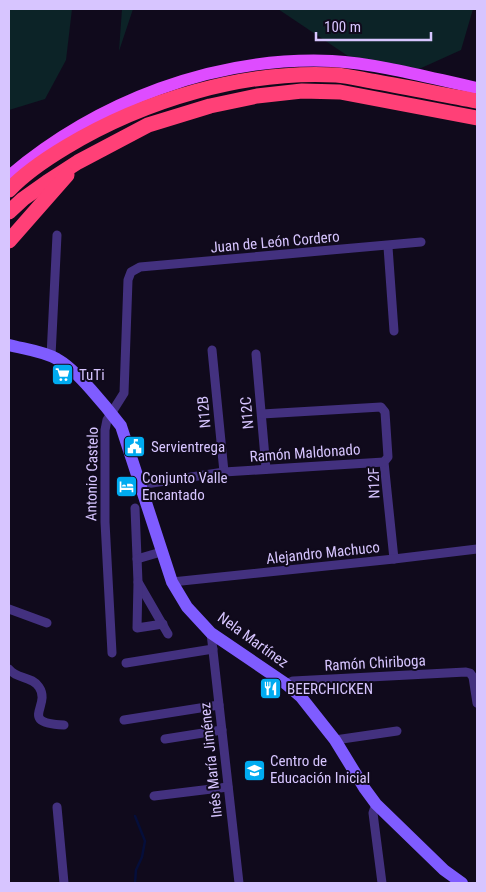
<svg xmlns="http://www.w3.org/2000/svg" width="486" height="892" viewBox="0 0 486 892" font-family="'Roboto Condensed',sans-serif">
	<rect width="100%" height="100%" fill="#100a1c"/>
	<g fill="#0c2327">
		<polygon points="9,9 72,9 66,60 45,99 9,110"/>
		<polygon points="122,9 133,9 119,51"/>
		<polygon points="278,9 473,9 461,50 419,69 348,56"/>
	</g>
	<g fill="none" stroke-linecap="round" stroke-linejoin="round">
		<polyline stroke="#050e3a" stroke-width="2.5" points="135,883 136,870 142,857 145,841 135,816"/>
		<g stroke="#43317f" stroke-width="9">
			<polyline points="388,247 394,331"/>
			<polyline points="212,350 224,472"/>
			<polyline points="256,354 266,469"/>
			<polyline points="51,356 57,235"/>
			<polyline points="262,414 381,407 385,412 388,457 384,462 394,559"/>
			<polyline points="139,485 224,472 384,462"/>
			<polyline points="135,508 138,582 168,634"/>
			<polyline points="137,559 161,552"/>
			<polyline points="138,582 137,628 163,624"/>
			<polyline points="172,582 394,559 477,549"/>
			<polyline points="9,609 47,623"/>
			<polyline points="211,633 239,883"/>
			<polyline points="112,653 105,522 105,430 107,420 124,393 128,280 131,272 140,267 421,242"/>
			<polyline points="126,663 213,649"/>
			<path d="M 9,669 C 16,679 32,676 39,687 C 52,706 17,723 64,725"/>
			<polyline points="286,684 293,681 466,672 470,673 473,677 477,703"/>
			<polyline points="124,720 219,705"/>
			<polyline points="165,739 222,730"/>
			<polyline points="335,740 397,731"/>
			<polyline points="154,796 228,787"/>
			<polyline points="376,804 373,813 374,821 382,883"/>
			<polyline points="57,807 64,883"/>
		</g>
		<path stroke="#7f5cff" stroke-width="12" d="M 9,345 C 24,349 43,351 57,359 C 75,368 108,409 121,426 L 172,582 L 187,607 L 211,633 L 286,684 L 301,697 L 335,740 L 365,789 L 376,804 L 444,870 L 462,883"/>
		<path stroke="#de4cff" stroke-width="12" d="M 9,176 C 98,101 215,56 332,61 C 381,64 430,78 477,88"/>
		<g stroke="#ff4077" stroke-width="15">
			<path d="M 9,190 C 25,173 46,159 66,147 C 144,100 244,70 336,75 C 350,76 364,80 377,82 C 411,88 444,95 477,101"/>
			<polyline points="9,212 23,199 47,182 78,162 148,125 210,106 257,96 302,91 340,92 477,118"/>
			<polyline points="9,241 67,175"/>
		</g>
	</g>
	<defs>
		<symbol id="supermarket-square" viewBox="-11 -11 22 22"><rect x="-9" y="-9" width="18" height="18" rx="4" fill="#00abf0" stroke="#100a1c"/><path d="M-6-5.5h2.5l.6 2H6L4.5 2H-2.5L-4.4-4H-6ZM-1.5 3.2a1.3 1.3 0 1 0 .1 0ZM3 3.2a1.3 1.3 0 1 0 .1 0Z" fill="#fff"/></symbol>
		<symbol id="civic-square" viewBox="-11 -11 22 22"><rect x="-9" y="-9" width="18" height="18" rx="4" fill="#00abf0" stroke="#100a1c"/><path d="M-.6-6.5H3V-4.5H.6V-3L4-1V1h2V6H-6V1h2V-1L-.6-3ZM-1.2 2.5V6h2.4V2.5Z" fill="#fff"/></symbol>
		<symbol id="hotel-square" viewBox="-11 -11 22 22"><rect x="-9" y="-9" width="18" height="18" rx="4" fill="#00abf0" stroke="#100a1c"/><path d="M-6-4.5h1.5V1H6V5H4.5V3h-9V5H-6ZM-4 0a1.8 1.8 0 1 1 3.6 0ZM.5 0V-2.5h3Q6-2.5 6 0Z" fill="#fff"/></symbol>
		<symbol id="restaurant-square" viewBox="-11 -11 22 22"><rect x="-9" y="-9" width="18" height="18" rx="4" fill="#00abf0" stroke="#100a1c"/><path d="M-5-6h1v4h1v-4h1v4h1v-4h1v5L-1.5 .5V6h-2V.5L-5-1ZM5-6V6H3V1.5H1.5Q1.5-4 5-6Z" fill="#fff"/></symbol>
		<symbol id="school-square" viewBox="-11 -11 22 22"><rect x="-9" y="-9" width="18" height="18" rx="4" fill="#00abf0" stroke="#100a1c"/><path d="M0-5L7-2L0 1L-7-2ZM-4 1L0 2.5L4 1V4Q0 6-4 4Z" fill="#fff"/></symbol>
	</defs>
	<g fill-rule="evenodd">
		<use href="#supermarket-square" x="50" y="362" width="25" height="25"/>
		<use href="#civic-square" x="122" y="434" width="25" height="25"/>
		<use href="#hotel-square" x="114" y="474" width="25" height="25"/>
		<use href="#restaurant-square" x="258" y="676" width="25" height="25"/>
		<use href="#school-square" x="242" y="758" width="25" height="25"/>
	</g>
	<g text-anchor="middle" stroke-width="4" stroke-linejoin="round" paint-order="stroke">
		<g font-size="15" fill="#d7c5ff" stroke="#100a1c">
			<text transform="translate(275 242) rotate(-5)" y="5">Juan de León Cordero</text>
			<text transform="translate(204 412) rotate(-95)" y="5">N12B</text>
			<text transform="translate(247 413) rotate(-95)" y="5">N12C</text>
			<text transform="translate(305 453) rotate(-4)" y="5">Ramón Maldonado</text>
			<text transform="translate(92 474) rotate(-89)" y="5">Antonio Castelo</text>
			<text transform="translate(374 483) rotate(-92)" y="5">N12F</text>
			<text transform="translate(323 553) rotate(-6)" y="5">Alejandro Machuco</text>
			<text transform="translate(253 640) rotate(36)" y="5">Nela Martínez</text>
			<text transform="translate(375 663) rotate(-3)" y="5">Ramón Chiriboga</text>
			<text transform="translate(211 760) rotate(-96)" y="5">Inés María Jiménez</text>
		</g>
		<g font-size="15" fill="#d7c5ff" stroke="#100a1c" text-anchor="start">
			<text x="79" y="380">TuTi</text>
			<text x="151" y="452">Servientrega</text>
			<text x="142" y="483">Conjunto Valle<tspan x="142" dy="17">Encantado</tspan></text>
			<text x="287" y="694">BEERCHICKEN</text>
			<text x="270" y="766">Centro de<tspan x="270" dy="17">Educación Inicial</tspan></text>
		</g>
	</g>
	<rect width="486" height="892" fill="none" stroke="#d7c5ff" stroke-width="20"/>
	<path d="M316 32v8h115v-8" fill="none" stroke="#d7c5ff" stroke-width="2.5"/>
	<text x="324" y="32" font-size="15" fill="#d7c5ff" stroke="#100a1c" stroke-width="4" paint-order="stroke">100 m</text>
</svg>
